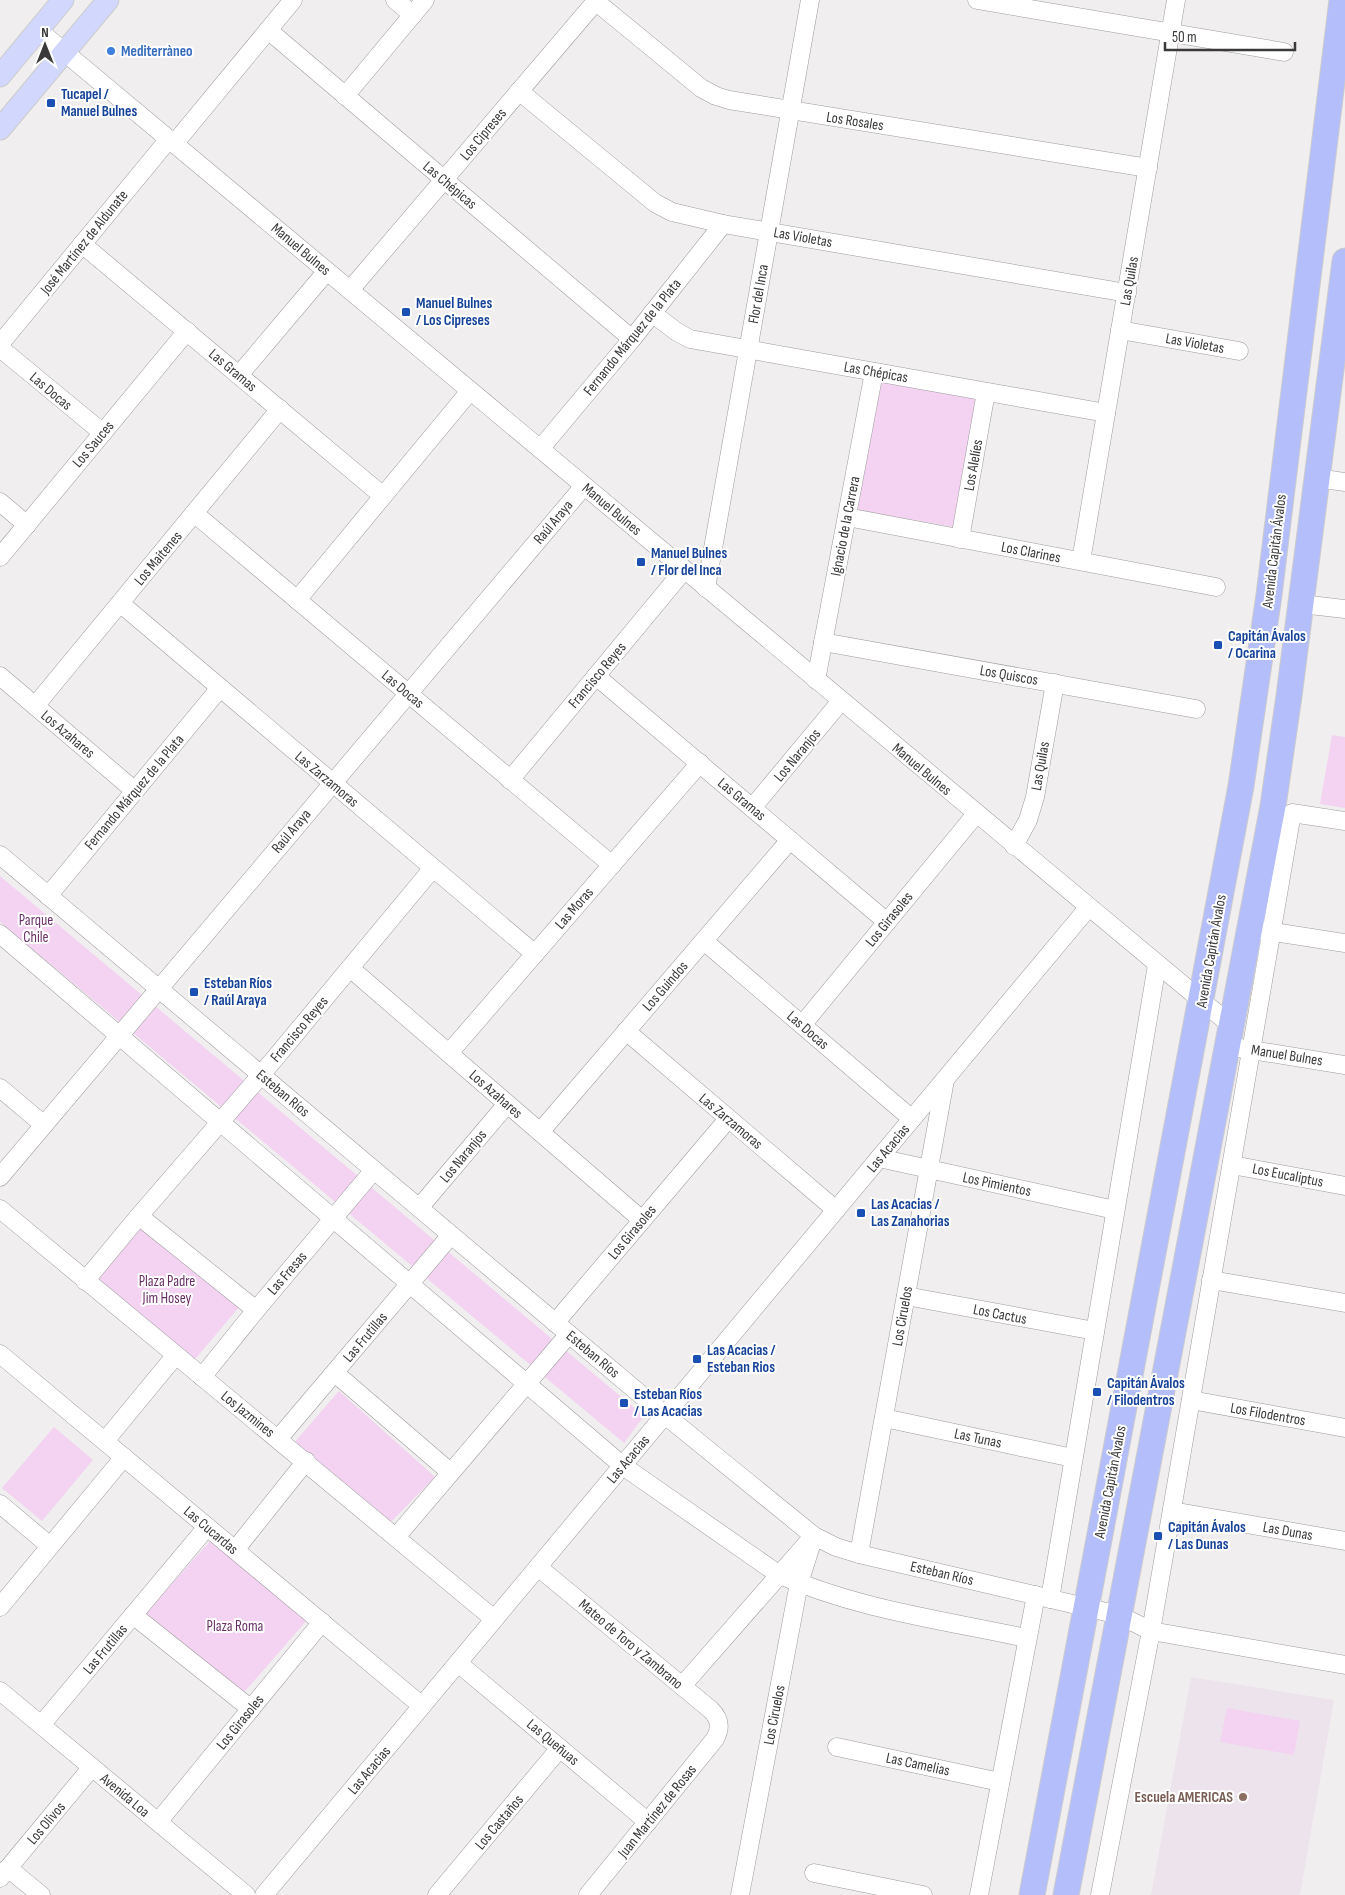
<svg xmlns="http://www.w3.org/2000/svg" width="1345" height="1895" viewBox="0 0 1345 1895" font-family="'Sofia Sans Condensed',sans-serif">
	<rect width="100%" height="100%" fill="#f1eef0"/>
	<polygon fill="#ede3ec" points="1191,1677 1334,1700 1300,1895 1151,1895"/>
	<g fill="#f3d3f1">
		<polygon points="876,380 977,398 954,527 853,509"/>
		<polygon points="1332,735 1345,737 1345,808 1320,804"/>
		<polygon points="0,876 644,1416 624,1443 0,922"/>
		<polygon points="143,1215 245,1300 191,1364 89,1279"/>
		<polygon points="339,1391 435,1477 388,1525 293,1444"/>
		<polygon points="54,1427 93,1460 42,1521 2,1488"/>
		<polygon points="210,1541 307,1620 240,1697 145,1614"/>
		<polygon points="1227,1708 1300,1721 1294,1755 1220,1742"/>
	</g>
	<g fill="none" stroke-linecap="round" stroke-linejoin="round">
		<defs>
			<g id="minor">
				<polyline points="395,0 413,15"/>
				<polyline points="594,0 701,88 716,96 729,100 1148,168"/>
				<polyline points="977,0 1284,52"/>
				<polyline points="38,30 1232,1026"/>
				<polyline points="268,30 632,339"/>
				<polyline points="519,91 655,203 672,212 723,224 1127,293"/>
				<polyline points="345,96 425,0"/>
				<polyline points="174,144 293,0"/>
				<polyline points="82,244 383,496"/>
				<polyline points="350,290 597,0"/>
				<polyline points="652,313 677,332 690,339 1106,413"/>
				<polyline points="1120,330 1239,351"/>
				<polyline points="0,344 169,139"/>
				<polyline points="0,348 103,433"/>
				<polyline points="239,375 327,271"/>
				<polyline points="540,449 632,339 723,224"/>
				<polyline points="1317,478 1345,482"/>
				<polyline points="0,502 27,525"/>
				<polyline points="194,513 612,865"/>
				<polyline points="847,517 1216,587"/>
				<polyline points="960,539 986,392"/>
				<polyline points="0,557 187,331"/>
				<polyline points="1081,561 1176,0"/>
				<polyline points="706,588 810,0"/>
				<polyline points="297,600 470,391"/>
				<polyline points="120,603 535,954"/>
				<polyline points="1301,604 1345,609"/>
				<polyline points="823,642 1196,709"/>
				<polyline points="0,676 135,791"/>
				<polyline points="596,676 887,922"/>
				<polyline points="816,680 874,372"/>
				<polyline points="35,706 280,409"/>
				<polyline points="510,780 684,570"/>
				<polyline points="752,808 841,701"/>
				<polyline points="1014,846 1028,820 1035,797 1055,683"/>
				<polyline points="0,855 665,1415 814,1536 836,1547 859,1554 1119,1615 1151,1631 1345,1665"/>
				<polyline points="48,896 220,688"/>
				<polyline points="1261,930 1345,943"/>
				<path d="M 0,934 L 623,1466 L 778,1574 C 856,1609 943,1620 1026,1638"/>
				<polyline points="704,941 912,1119"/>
				<polyline points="350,968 642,1220"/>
				<polyline points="802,1025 976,814"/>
				<polyline points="626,1031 836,1210"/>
				<polyline points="1239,1048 1345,1065"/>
				<polyline points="449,1053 700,763"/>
				<polyline points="0,1088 44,1125"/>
				<polyline points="540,1132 790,840"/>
				<polyline points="879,1158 1115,1210"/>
				<polyline points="1232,1165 1345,1186"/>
				<polyline points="0,1177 584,486"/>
				<polyline points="419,1208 507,1104"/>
				<path d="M 0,1209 C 164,1347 330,1481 494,1619"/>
				<polyline points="139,1216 256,1310"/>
				<polyline points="1211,1280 1345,1303"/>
				<polyline points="85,1281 139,1216 261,1075 433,868"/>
				<polyline points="906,1296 1095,1331"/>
				<polyline points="555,1323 728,1119"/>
				<polyline points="0,1354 422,1706"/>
				<polyline points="335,1373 450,1472"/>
				<polyline points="202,1377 256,1310 374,1170"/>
				<polyline points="1191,1400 1345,1428"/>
				<polyline points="884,1418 1073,1458"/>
				<polyline points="278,1439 451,1235"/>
				<polyline points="105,1441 175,1356"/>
				<polyline points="0,1504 50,1546"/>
				<polyline points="1172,1511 1345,1541"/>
				<polyline points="396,1537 569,1334"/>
				<polyline points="235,1550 306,1461"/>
				<polyline points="859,1554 945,1080"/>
				<path d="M 538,1567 L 711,1710 C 720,1719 721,1728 715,1739 L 588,1895"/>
				<polyline points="1050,1599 1157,965"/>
				<polyline points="0,1607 124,1457"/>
				<polyline points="133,1615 251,1709"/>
				<polyline points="458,1663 648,1822"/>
				<polyline points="682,1686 810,1540"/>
				<polyline points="0,1691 246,1895"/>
				<polyline points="41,1725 207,1527"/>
				<polyline points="837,1747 1000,1782"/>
				<polyline points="158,1822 322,1622"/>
				<polyline points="8,1868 41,1895"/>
				<polyline points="814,1873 923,1895"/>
				<polyline points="0,1878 92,1767"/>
				<polyline points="264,1895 1088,908"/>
				<polyline points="437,1895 560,1748"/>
				<polyline points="740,1895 799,1583 814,1536"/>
				<polyline points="979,1895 1036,1595"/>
				<polyline points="1100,1895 1151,1631 1292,813 1345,821"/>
			</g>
			<g id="major">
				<polyline points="0,76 63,0"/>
				<polyline points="0,129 108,0"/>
			</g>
			<g id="highway">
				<polyline points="1032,1895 1241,786 1269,595 1342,0"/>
				<polyline points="1066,1895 1273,806 1289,696 1345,261"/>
			</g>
		</defs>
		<use href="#minor" stroke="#9e9b9d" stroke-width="19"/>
		<use href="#major" stroke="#ccc" stroke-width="23"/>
		<use href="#highway" stroke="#ccc" stroke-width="27"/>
		<use href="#minor" stroke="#fff" stroke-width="18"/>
		<use href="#major" stroke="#d2d8fd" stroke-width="21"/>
		<use href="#highway" stroke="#b4befb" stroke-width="25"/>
	</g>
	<circle fill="#3f7fe0" stroke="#fff" stroke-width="2" cx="111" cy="51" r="5"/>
	<g fill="#1a4fb4" stroke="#fff" stroke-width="2">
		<rect x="46" y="98" width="10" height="10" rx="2.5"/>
		<rect x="401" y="307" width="10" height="10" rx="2.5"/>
		<rect x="636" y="557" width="10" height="10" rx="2.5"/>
		<rect x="1213" y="640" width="10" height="10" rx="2.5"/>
		<rect x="189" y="987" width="10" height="10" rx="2.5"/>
		<rect x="856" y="1208" width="10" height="10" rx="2.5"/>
		<rect x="692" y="1354" width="10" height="10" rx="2.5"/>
		<rect x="1092" y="1387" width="10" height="10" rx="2.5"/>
		<rect x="619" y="1398" width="10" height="10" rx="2.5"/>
		<rect x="1153" y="1531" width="10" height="10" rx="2.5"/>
	</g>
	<circle fill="#8d6e63" stroke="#fff" stroke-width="2" cx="1243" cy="1797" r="5"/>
	<g text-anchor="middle" stroke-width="4" stroke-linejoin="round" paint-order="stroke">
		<g font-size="15" font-weight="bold" fill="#366cbe" stroke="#fff" text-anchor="start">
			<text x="121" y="56">Mediterràneo</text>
		</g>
		<g font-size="15" font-weight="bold" fill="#164399" stroke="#fff" text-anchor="start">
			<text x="61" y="99">Tucapel /<tspan x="61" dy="17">Manuel Bulnes</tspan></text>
			<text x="416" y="308">Manuel Bulnes<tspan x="416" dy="17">/ Los Cipreses</tspan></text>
			<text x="651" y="558">Manuel Bulnes<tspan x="651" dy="17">/ Flor del Inca</tspan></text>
			<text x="1228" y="641">Capitán Ávalos<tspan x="1228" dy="17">/ Ocarina</tspan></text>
			<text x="204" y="988">Esteban Ríos<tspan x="204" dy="17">/ Raúl Araya</tspan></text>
			<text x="871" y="1209">Las Acacias /<tspan x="871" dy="17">Las Zanahorias</tspan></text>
			<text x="707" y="1355">Las Acacias /<tspan x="707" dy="17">Esteban Rios</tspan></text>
			<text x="1107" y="1388">Capitán Ávalos<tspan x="1107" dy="17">/ Filodentros</tspan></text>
			<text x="634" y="1399">Esteban Ríos<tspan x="634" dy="17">/ Las Acacias</tspan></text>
			<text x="1168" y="1532">Capitán Ávalos<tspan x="1168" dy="17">/ Las Dunas</tspan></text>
		</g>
		<g font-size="15" fill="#3b3a3b" stroke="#fff">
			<text transform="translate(855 121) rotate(9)" y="5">Los Rosales</text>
			<text transform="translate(483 134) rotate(-50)" y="5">Los Cipreses</text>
			<text transform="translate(450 185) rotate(40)" y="5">Las Chépicas</text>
			<text transform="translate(803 237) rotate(10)" y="5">Las Violetas</text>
			<text transform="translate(84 242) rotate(-51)" y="5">José Martínez de Aldunate</text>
			<text transform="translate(301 249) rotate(40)" y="5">Manuel Bulnes</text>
			<text transform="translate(1129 281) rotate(-80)" y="5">Las Quilas</text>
			<text transform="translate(758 294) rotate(-80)" y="5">Flor del Inca</text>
			<text transform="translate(632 337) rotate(-51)" y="5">Fernando Márquez de la Plata</text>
			<text transform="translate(1195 343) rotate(10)" y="5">Las Violetas</text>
			<text transform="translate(233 370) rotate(40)" y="5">Las Gramas</text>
			<text transform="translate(876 372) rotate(10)" y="5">Las Chépicas</text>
			<text transform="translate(51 391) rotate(40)" y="5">Las Docas</text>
			<text transform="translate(93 444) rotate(-50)" y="5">Los Sauces</text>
			<text transform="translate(973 465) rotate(-80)" y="5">Los Alelíes</text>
			<text transform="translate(612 509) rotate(40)" y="5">Manuel Bulnes</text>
			<text transform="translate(553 522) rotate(-50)" y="5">Raúl Araya</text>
			<text transform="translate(845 526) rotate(-79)" y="5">Ignacio de la Carrera</text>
			<text transform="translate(1274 551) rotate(-83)" y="5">Avenida Capitán Ávalos</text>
			<text transform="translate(1031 552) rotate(11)" y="5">Los Clarines</text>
			<text transform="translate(158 558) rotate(-50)" y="5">Los Maitenes</text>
			<text transform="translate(597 675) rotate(-50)" y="5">Francisco Reyes</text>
			<text transform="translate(1009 675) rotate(10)" y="5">Los Quiscos</text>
			<text transform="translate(403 689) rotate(40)" y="5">Las Docas</text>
			<text transform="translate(68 734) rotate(40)" y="5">Los Azahares</text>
			<text transform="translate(797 755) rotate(-50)" y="5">Los Naranjos</text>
			<text transform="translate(1040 766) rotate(-80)" y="5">Las Quilas</text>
			<text transform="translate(922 769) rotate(40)" y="5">Manuel Bulnes</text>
			<text transform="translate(327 779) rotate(40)" y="5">Las Zarzamoras</text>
			<text transform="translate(134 792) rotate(-50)" y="5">Fernando Márquez de la Plata</text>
			<text transform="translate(742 799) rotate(40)" y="5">Las Gramas</text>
			<text transform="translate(291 831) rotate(-50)" y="5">Raúl Araya</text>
			<text transform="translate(574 908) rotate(-49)" y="5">Las Moras</text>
			<text transform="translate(889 919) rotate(-51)" y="5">Los Girasoles</text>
			<text transform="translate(1211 951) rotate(-80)" y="5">Avenida Capitán Ávalos</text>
			<text transform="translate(665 986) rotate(-49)" y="5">Los Guindos</text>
			<text transform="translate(299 1029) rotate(-50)" y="5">Francisco Reyes</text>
			<text transform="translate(808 1030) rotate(41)" y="5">Las Docas</text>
			<text transform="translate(1287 1055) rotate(9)" y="5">Manuel Bulnes</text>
			<text transform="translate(283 1093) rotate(40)" y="5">Esteban Ríos</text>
			<text transform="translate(496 1094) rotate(41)" y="5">Los Azahares</text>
			<text transform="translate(731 1121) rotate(40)" y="5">Las Zarzamoras</text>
			<text transform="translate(888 1148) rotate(-50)" y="5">Las Acacias</text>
			<text transform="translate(463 1156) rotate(-50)" y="5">Los Naranjos</text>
			<text transform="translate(1288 1175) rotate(11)" y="5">Los Eucaliptus</text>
			<text transform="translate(997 1184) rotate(12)" y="5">Los Pimientos</text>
			<text transform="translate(632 1232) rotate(-50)" y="5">Los Girasoles</text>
			<text transform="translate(287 1273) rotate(-49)" y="5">Las Fresas</text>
			<text transform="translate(1000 1314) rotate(11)" y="5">Los Cactus</text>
			<text transform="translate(902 1316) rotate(-80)" y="5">Los Ciruelos</text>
			<text transform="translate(365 1337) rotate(-50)" y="5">Las Frutillas</text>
			<text transform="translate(593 1354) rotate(40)" y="5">Esteban Ríos</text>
			<text transform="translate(248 1414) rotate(39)" y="5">Los Jazmines</text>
			<text transform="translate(1268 1414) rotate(10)" y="5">Los Filodentros</text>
			<text transform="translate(978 1438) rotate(12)" y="5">Las Tunas</text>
			<text transform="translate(628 1459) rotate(-50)" y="5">Las Acacias</text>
			<text transform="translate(1110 1482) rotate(-79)" y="5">Avenida Capitán Ávalos</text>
			<text transform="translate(211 1530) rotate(40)" y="5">Las Cucardas</text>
			<text transform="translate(1288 1531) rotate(10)" y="5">Las Dunas</text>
			<text transform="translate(942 1573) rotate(13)" y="5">Esteban Ríos</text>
			<text transform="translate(631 1644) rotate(40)" y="5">Mateo de Toro y Zambrano</text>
			<text transform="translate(105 1649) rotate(-50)" y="5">Las Frutillas</text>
			<text transform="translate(774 1715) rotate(-79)" y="5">Los Ciruelos</text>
			<text transform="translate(240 1722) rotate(-51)" y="5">Los Girasoles</text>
			<text transform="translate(553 1742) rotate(40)" y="5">Las Queñuas</text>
			<text transform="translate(918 1764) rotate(12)" y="5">Las Camelias</text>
			<text transform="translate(369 1770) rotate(-50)" y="5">Las Acacias</text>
			<text transform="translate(125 1795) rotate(40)" y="5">Avenida Loa</text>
			<text transform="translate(657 1811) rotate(-51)" y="5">Juan Martínez de Rosas</text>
			<text transform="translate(499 1822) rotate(-50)" y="5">Los Castaños</text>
			<text transform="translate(46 1823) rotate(-50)" y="5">Los Olivos</text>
		</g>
		<g font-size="15" fill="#6a3168" stroke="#fff">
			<text x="36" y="925">Parque<tspan x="36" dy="17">Chile</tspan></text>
			<text x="167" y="1286">Plaza Padre<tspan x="167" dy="17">Jim Hosey</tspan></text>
			<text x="235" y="1631">Plaza Roma</text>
		</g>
		<g font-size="15" font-weight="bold" fill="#785e54" stroke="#fff" text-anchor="end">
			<text x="1233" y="1802">Escuela AMERICAS</text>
		</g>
	</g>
	<g transform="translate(45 45)" stroke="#ffffff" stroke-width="4" paint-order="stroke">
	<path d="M0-4L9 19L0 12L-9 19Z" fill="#3b3a3b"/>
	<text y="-8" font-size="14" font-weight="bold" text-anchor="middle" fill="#3b3a3b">N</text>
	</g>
	<path d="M1165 42v8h130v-8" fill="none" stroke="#3b3a3b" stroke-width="2.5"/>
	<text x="1172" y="42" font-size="15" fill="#3b3a3b" stroke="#ffffff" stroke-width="4" paint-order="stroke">50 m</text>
</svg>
